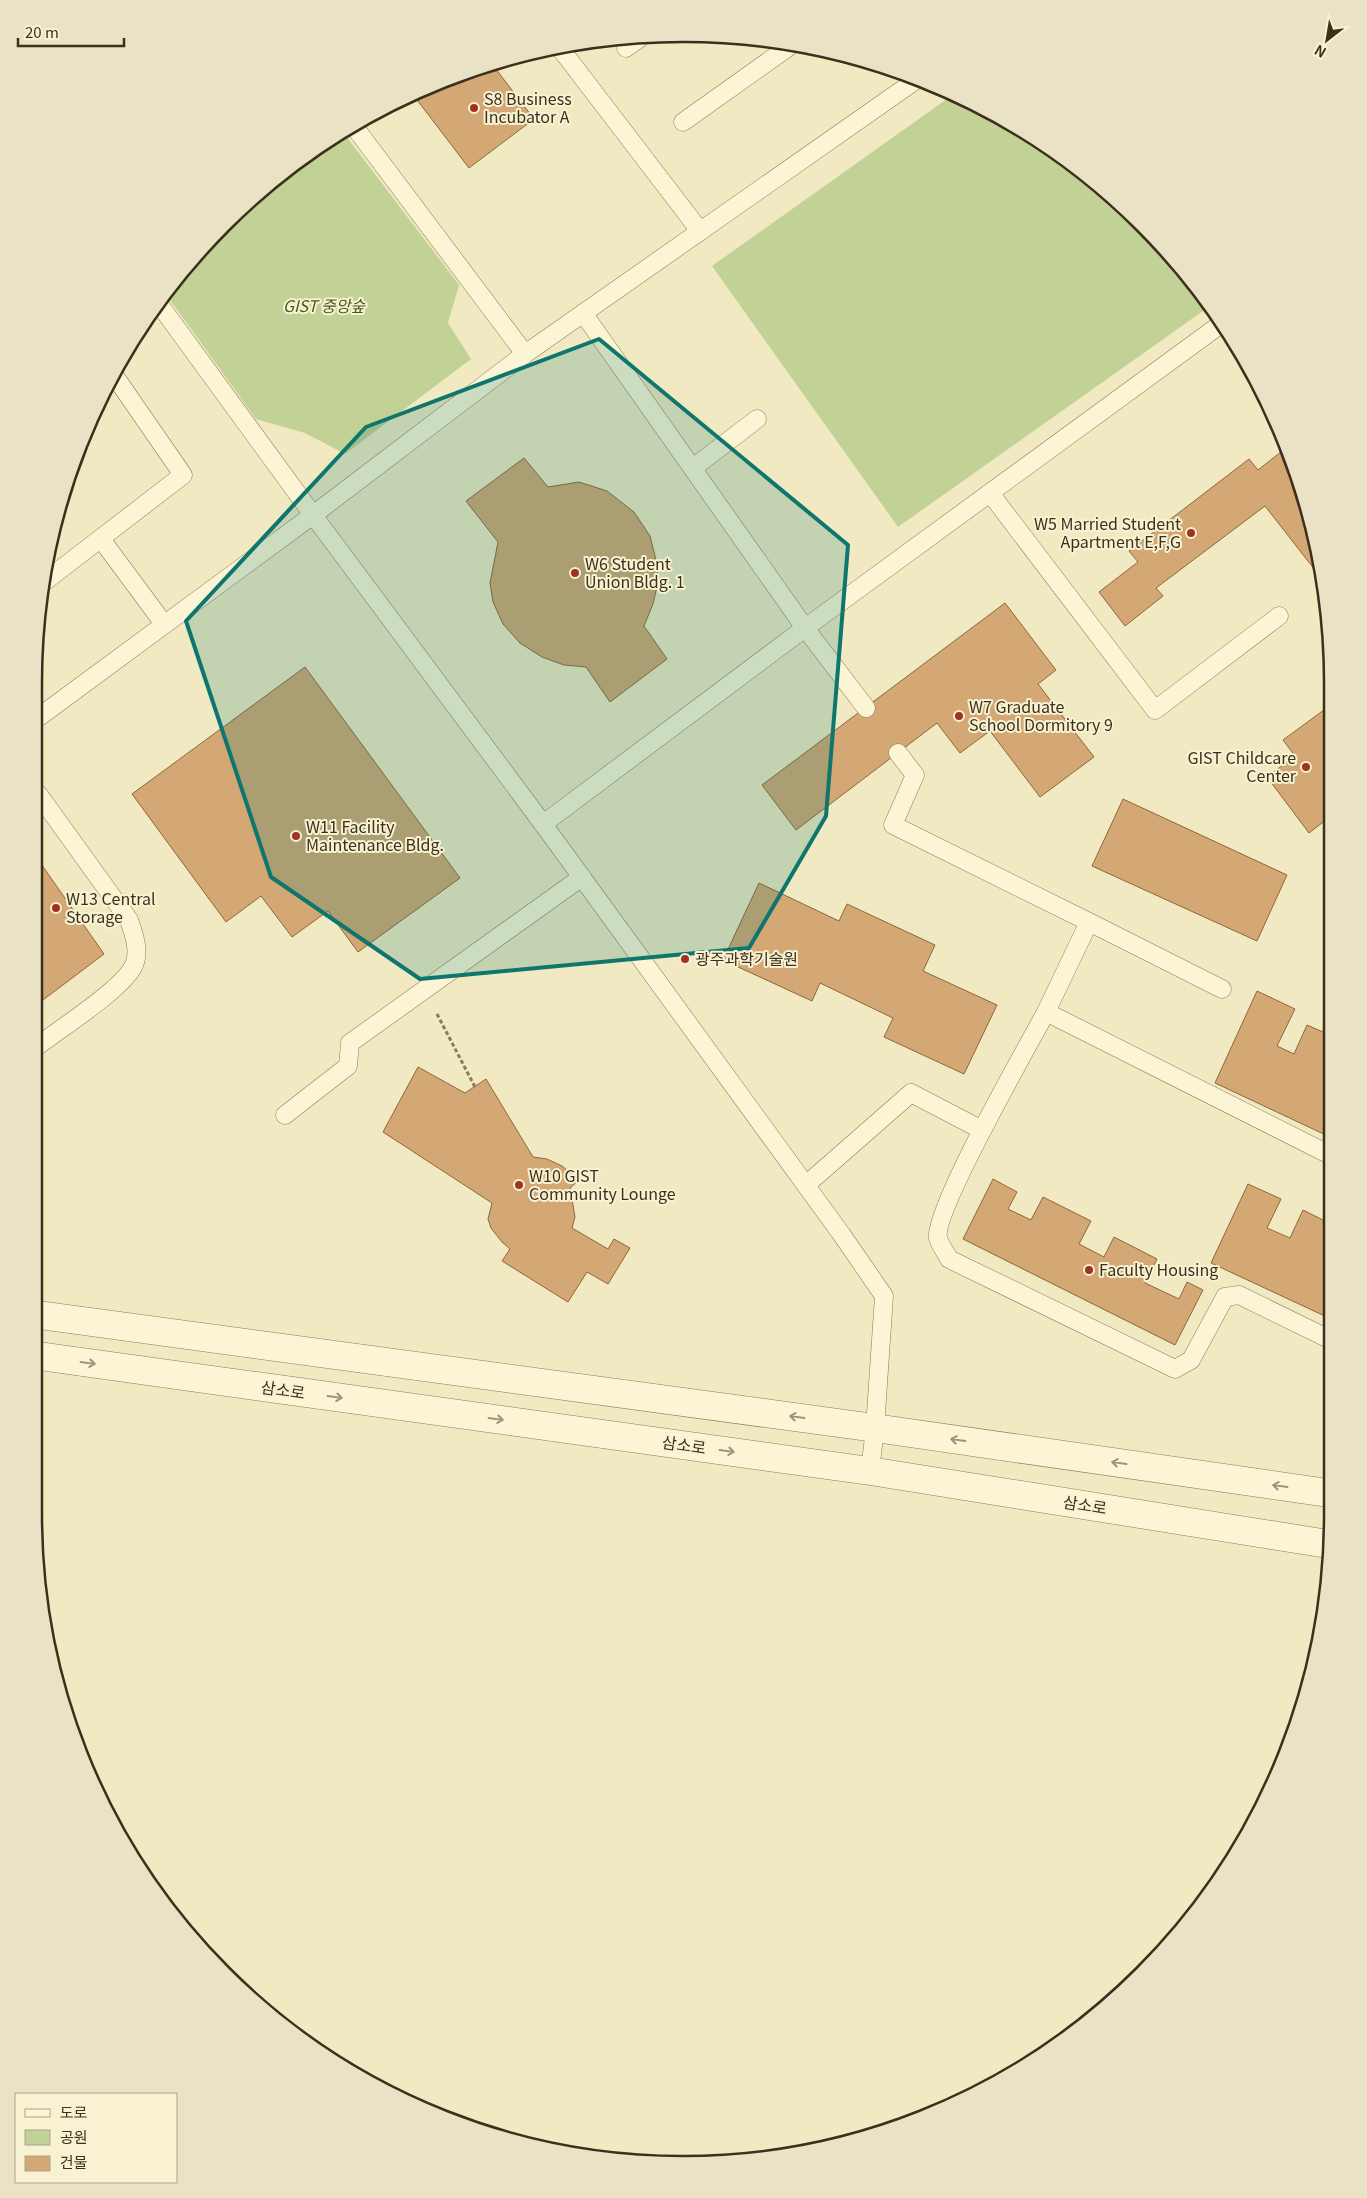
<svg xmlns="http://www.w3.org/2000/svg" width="1367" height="2198" viewBox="0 0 1367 2198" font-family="Georgia,'Noto Sans KR',serif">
	<rect width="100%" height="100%" fill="#f1e9c2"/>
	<g fill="#c2d195">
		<polygon points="954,94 971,101 1079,168 1199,288 1210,306 898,527 712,266"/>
		<polygon points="343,132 459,285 448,323 471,359 345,454 305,433 256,419 165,293 255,195"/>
	</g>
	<g fill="#d3a875" stroke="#8e673b">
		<polygon points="492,64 534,119 469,168 414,96 475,68"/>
		<polygon points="1286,448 1311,515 1322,579 1265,506 1156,588 1163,596 1125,626 1099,592 1138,562 1129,551 1249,459 1258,470"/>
		<polygon points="524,458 548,487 579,482 607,491 634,512 650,536 657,564 658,582 653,604 644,626 667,659 610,702 586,667 564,665 542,657 520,643 503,624 493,602 490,583 498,542 466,501"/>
		<polygon points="1005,603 1056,670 1038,684 1094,757 1040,797 990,731 960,753 937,723 796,830 762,785"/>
		<polygon points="305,667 460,878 358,952 328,911 292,937 261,896 226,922 132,794"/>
		<polygon points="1332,704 1331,816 1309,833 1267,777 1295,756 1283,740"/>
		<polygon points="1123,799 1287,875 1257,941 1092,866"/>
		<polygon points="39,861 104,954 39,1003"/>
		<polygon points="759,883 839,921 847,904 935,945 923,971 997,1005 964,1074 884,1037 893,1018 820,983 812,1001 723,960"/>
		<polygon points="1257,991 1295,1009 1277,1046 1294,1054 1307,1025 1330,1035 1330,1137 1215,1083"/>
		<polygon points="418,1067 465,1093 486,1079 533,1157 547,1159 562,1166 571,1173 577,1182 570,1188 575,1217 572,1228 608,1249 614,1239 630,1248 608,1284 587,1272 568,1302 502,1261 510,1249 502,1242 491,1228 488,1219 492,1203 383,1132"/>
		<polygon points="993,1179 1017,1192 1008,1209 1031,1220 1043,1197 1091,1221 1079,1244 1104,1257 1114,1237 1157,1259 1145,1283 1179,1299 1187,1282 1203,1290 1175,1345 963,1239"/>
		<polygon points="1248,1184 1281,1199 1267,1228 1290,1238 1303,1210 1329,1223 1329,1318 1211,1263"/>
	</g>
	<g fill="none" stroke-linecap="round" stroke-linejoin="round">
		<defs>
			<g id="service">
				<polyline points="560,48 700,231"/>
				<polyline points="626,48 640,38"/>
				<polyline points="683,122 790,46"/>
				<polyline points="353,125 525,354"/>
				<polyline points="159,304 313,515 543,824 842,1235 884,1296 875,1428 870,1471"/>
				<polyline points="583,313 805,628 866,708"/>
				<polyline points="693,468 757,419"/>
				<polyline points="990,493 1155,710 1279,616"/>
				<polyline points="101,539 164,624"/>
				<polyline points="44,582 183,475 116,378"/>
				<polyline points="39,717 313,515 525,354 916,80"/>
				<polyline points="898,753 915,775 893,825 1089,922"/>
				<path d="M 39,795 L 129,920 C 134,934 140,951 134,965 C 124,988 61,1028 39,1045"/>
				<polyline points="543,824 805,628 1221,324"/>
				<polyline points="1046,1012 1089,922 1222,989"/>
				<polyline points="285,1115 348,1066 350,1043 582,877"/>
				<polyline points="806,1185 911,1093 982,1130"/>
				<path d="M 1329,1339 L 1239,1295 L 1225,1297 L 1191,1360 L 1175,1369 L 949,1259 C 946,1253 940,1245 938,1238 C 933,1211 1028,1046 1046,1012 L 1330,1155"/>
			</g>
			<g id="tertiary">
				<polyline points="39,1315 875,1428 1328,1493"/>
				<polyline points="39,1356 870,1471 1328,1544"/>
			</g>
		</defs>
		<use href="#service" stroke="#8d7b57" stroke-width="19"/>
		<use href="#tertiary" stroke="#8d7b57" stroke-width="29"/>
		<polyline stroke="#8d7b57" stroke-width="3" stroke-dasharray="4 2.5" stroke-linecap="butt" points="437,1014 475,1087"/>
		<use href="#service" stroke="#fbf5d6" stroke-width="18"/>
		<use href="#tertiary" stroke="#fbf5d6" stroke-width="28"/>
	</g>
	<defs><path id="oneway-shaft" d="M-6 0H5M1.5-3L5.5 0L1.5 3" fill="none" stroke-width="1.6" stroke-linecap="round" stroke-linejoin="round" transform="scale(1.25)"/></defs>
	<g stroke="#9c927a">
		<use href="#oneway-shaft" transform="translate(88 1363) rotate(8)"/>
		<use href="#oneway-shaft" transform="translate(335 1397) rotate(8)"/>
		<use href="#oneway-shaft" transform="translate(797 1417) rotate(-172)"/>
		<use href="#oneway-shaft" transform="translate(496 1419) rotate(8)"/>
		<use href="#oneway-shaft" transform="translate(958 1440) rotate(-172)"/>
		<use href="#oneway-shaft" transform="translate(727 1451) rotate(8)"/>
		<use href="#oneway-shaft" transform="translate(1119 1463) rotate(-172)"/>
		<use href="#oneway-shaft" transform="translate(1280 1486) rotate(-172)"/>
	</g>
	<path fill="#0f766e" fill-opacity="0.2" stroke="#0f766e" stroke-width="4" stroke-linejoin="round" d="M 599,339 L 848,545 L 826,816 L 749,948 L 420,979 L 271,877 L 186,621 L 366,427 Z"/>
	<g fill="#a13223" stroke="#f8f2d2" stroke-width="2">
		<circle cx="474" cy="108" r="5"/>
		<circle cx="1191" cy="533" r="5"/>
		<circle cx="575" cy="573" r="5"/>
		<circle cx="959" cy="716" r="5"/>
		<circle cx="1306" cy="767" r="5"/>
		<circle cx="296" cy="836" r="5"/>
		<circle cx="56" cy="908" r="5"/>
		<circle cx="685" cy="959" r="5"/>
		<circle cx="519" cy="1185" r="5"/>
		<circle cx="1089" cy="1270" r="5"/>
	</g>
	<g text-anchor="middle" stroke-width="4" stroke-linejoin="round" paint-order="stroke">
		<g font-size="16" fill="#3c301d" stroke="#f8f2d2" text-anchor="start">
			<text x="484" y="105">S8 Business<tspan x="484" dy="18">Incubator A</tspan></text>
			<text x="1181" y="530" text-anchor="end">W5 Married Student<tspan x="1181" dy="18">Apartment E,F,G</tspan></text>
			<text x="585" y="570">W6 Student<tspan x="585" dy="18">Union Bldg. 1</tspan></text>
			<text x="969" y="713">W7 Graduate<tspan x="969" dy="18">School Dormitory 9</tspan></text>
			<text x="1296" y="764" text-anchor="end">GIST Childcare<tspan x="1296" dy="18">Center</tspan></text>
			<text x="306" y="833">W11 Facility<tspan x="306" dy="18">Maintenance Bldg.</tspan></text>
			<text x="66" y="905">W13 Central<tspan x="66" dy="18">Storage</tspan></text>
			<text x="695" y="965">광주과학기술원</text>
			<text x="529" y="1182">W10 GIST<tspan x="529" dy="18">Community Lounge</tspan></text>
			<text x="1099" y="1276">Faculty Housing</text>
		</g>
		<g font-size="16" font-style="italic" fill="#445a22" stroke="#f8f2d2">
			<text x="324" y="312">GIST 중앙숲</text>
		</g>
		<g font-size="16" fill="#3c301d" stroke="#f8f2d2">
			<text transform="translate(283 1390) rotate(8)" y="6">삼소로</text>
			<text transform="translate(684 1445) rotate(8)" y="6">삼소로</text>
			<text transform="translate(1085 1505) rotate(9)" y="6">삼소로</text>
		</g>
	</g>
	<path d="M0 0H1367V2198H0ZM683 42H683A641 641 0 0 1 1324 683V1515A641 641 0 0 1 683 2156H683A641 641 0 0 1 42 1515V683A641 641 0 0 1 683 42Z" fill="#e9e2c4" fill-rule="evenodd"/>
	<path fill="none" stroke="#3c301d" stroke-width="2.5" d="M683 42H683A641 641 0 0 1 1324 683V1515A641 641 0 0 1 683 2156H683A641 641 0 0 1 42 1515V683A641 641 0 0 1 683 42Z"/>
	<rect x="15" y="2093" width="162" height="90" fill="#f8f2d2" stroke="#ada48a"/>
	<rect x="25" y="2109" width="25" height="8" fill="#fbf5d6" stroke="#ada48a"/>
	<text x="60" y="2118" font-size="15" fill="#3c301d">도로</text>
	<rect x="25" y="2130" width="25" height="15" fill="#c2d195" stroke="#ada48a"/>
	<text x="60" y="2143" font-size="15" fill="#3c301d">공원</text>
	<rect x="25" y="2156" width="25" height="15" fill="#d3a875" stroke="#ada48a"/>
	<text x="60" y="2168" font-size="15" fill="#3c301d">건물</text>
	<g transform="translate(1327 40) rotate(211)" stroke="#f8f2d2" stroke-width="4" paint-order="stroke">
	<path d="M0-4L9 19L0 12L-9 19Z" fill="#3c301d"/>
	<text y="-8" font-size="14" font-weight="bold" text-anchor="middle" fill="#3c301d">N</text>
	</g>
	<path d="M18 38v8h106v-8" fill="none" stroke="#3c301d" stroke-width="2.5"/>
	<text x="25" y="38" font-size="15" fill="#3c301d" stroke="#f8f2d2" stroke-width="4" paint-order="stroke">20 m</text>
</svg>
